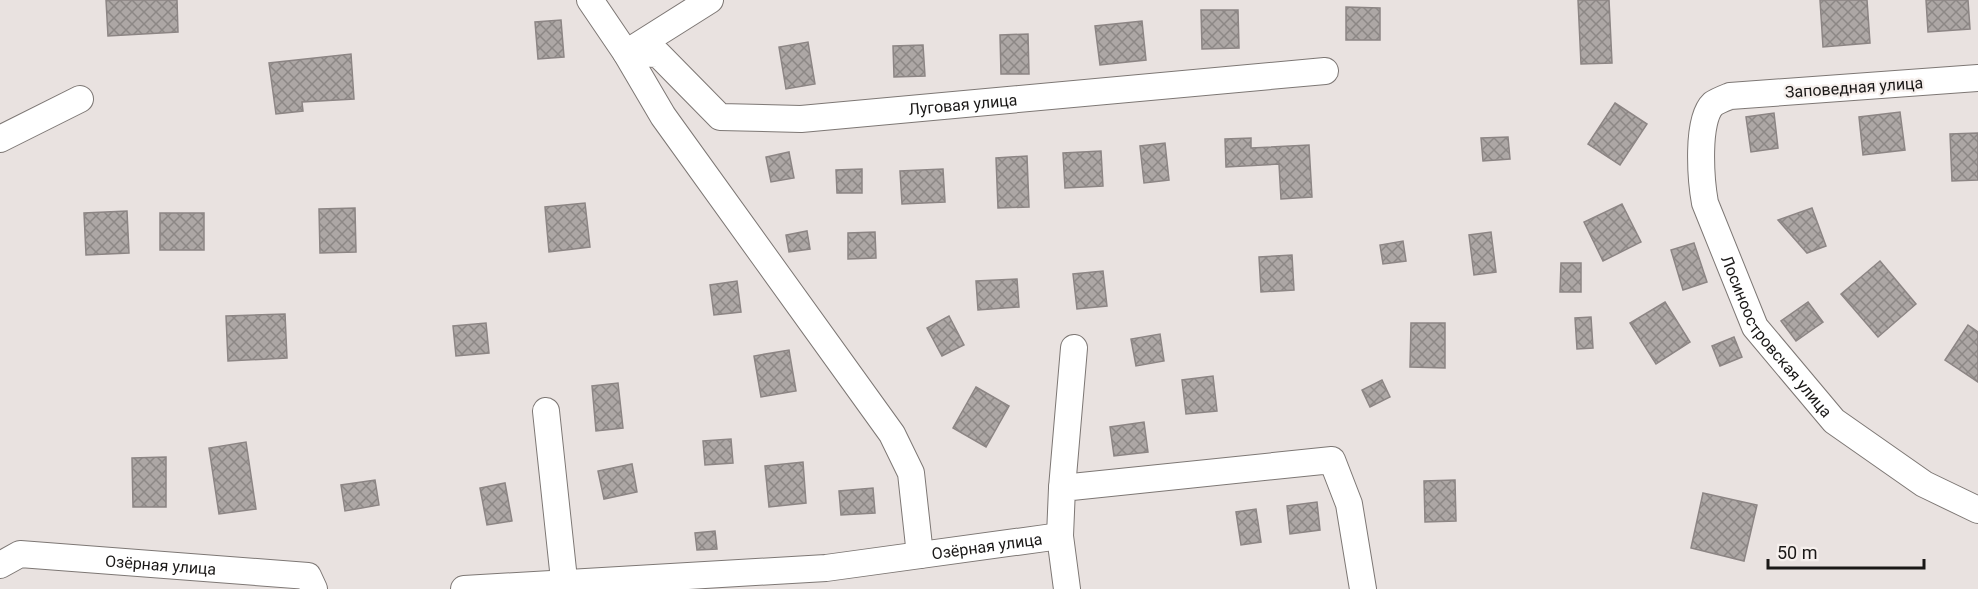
<svg xmlns="http://www.w3.org/2000/svg" width="1978" height="589" viewBox="0 0 1978 589" font-family="Roboto,sans-serif">
	<defs>
		<pattern id="building-cross-hatch" width="8" height="8" patternUnits="userSpaceOnUse" patternTransform="scale(1.5)"><rect width="8" height="8" fill="#ada7a5"/><path d="M0 0l8 8M0 8l8-8" fill="none" stroke="#8c8785"/></pattern>
	</defs>
	<rect width="100%" height="100%" fill="#e9e2e0"/>
	<g fill="url(#building-cross-hatch)" stroke="#8c8584" stroke-width="1.5">
		<polygon points="106,0 177,0 178,32 108,36"/>
		<polygon points="1578,0 1609,0 1612,63 1581,64"/>
		<polygon points="1820,0 1867,0 1870,43 1823,47"/>
		<polygon points="1926,0 1968,0 1970,29 1928,32"/>
		<polygon points="1346,7 1380,8 1380,40 1346,40"/>
		<polygon points="1201,10 1238,10 1239,48 1202,49"/>
		<polygon points="561,20 564,57 538,59 535,22"/>
		<polygon points="1142,21 1146,60 1100,65 1095,26"/>
		<polygon points="1028,34 1029,74 1001,74 1000,35"/>
		<polygon points="808,42 815,84 786,89 779,47"/>
		<polygon points="923,45 925,76 894,77 893,46"/>
		<polygon points="351,54 354,99 302,102 303,111 276,114 269,63"/>
		<polygon points="1615,103 1647,124 1620,165 1588,144"/>
		<polygon points="1900,112 1905,150 1863,155 1859,117"/>
		<polygon points="1774,113 1778,148 1751,152 1746,117"/>
		<polygon points="1978,133 1978,180 1952,181 1950,134"/>
		<polygon points="1508,137 1510,159 1483,161 1481,138"/>
		<polygon points="1251,138 1251,148 1309,145 1312,197 1281,199 1279,164 1226,167 1225,139"/>
		<polygon points="1165,143 1169,180 1144,183 1140,146"/>
		<polygon points="1101,151 1103,186 1065,188 1063,153"/>
		<polygon points="789,152 794,178 771,182 766,157"/>
		<polygon points="1027,156 1029,207 998,208 996,158"/>
		<polygon points="862,169 862,193 837,193 836,170"/>
		<polygon points="943,169 945,202 902,204 900,171"/>
		<polygon points="585,203 590,247 549,252 545,207"/>
		<polygon points="1622,204 1641,242 1603,261 1584,222"/>
		<polygon points="355,208 356,252 320,253 319,209"/>
		<polygon points="1812,208 1826,246 1807,253 1778,220"/>
		<polygon points="127,211 129,253 86,255 84,213"/>
		<rect x="160" y="213" width="44" height="37"/>
		<polygon points="807,231 810,249 789,252 786,235"/>
		<polygon points="875,232 876,258 848,259 848,233"/>
		<polygon points="1491,232 1496,272 1474,275 1469,235"/>
		<polygon points="1403,241 1406,261 1383,264 1380,245"/>
		<polygon points="1694,243 1707,282 1683,290 1671,250"/>
		<polygon points="1292,255 1294,290 1261,292 1259,257"/>
		<polygon points="1880,261 1916,304 1878,337 1841,294"/>
		<polygon points="1561,263 1581,263 1581,292 1560,292"/>
		<polygon points="1103,271 1107,306 1077,309 1073,274"/>
		<polygon points="1017,279 1019,307 978,310 976,281"/>
		<polygon points="737,281 741,312 714,315 710,285"/>
		<polygon points="1665,302 1690,342 1656,364 1630,323"/>
		<polygon points="1808,302 1823,322 1796,341 1781,321"/>
		<polygon points="285,314 287,358 228,361 226,316"/>
		<polygon points="949,316 964,345 942,356 927,328"/>
		<polygon points="1591,317 1593,348 1577,349 1575,318"/>
		<polygon points="486,323 489,353 456,356 453,326"/>
		<polygon points="1411,323 1445,323 1445,368 1410,367"/>
		<polygon points="1968,325 1978,332 1978,382 1945,360"/>
		<polygon points="1160,334 1164,361 1136,366 1131,339"/>
		<polygon points="1734,337 1742,357 1720,366 1712,346"/>
		<polygon points="789,350 796,391 761,397 754,356"/>
		<polygon points="1213,376 1217,411 1186,414 1182,380"/>
		<polygon points="1382,380 1390,397 1370,407 1362,390"/>
		<polygon points="618,383 623,428 596,431 592,386"/>
		<polygon points="976,387 1009,406 986,447 953,428"/>
		<polygon points="1144,422 1148,452 1114,456 1110,427"/>
		<polygon points="731,439 733,463 705,465 703,441"/>
		<polygon points="246,442 256,509 219,514 209,448"/>
		<polygon points="166,457 166,507 133,507 132,458"/>
		<polygon points="803,462 806,503 769,507 765,466"/>
		<polygon points="632,464 637,492 604,499 598,471"/>
		<polygon points="375,480 379,505 345,511 341,485"/>
		<polygon points="1455,480 1456,521 1425,522 1424,481"/>
		<polygon points="505,483 512,521 487,525 480,488"/>
		<polygon points="873,488 875,513 841,515 839,491"/>
		<polygon points="1703,493 1757,505 1744,561 1691,548"/>
		<polygon points="1317,502 1320,530 1290,534 1287,506"/>
		<polygon points="1256,509 1261,542 1241,545 1236,512"/>
		<polygon points="715,531 717,549 697,550 695,533"/>
	</g>
	<g fill="none" stroke-linecap="round" stroke-linejoin="round">
		<defs>
			<g id="minor">
				<path id="s1" d="M 590,0 L 626,53 L 658,54 L 720,117 L 801,119 L 1325,71"/>
				<polyline points="710,0 626,53 663,116 892,434 911,473 920,555"/>
				<path id="s2" d="M 1978,78 L 1730,96 C 1725,98 1717,101 1713,104 C 1696,120 1701,181 1705,203 L 1755,327 L 1834,421 L 1924,484 L 1978,510"/>
				<polyline points="0,139 80,99"/>
				<polyline points="546,411 565,589"/>
				<polyline points="1062,488 1074,348"/>
				<path id="s3" d="M 0,565 L 20,554 L 308,576 L 314,589"/>
				<path id="s4" d="M 464,589 L 826,568 L 1060,536"/>
				<polyline points="1067,589 1060,536 1062,488 1332,460 1349,504 1363,589"/>
			</g>
		</defs>
		<use href="#minor" stroke="#7d7774" stroke-width="28"/>
		<use href="#minor" stroke="#fff" stroke-width="26"/>
	</g>
	<g text-anchor="middle" stroke-width="4.5" stroke-linejoin="round" paint-order="stroke">
		<g font-size="16" fill="#1a1817" stroke="#f6f0ed">
			<text transform="translate(1854 87) rotate(-4)" y="6">Заповедная улица</text>
			<text dy="6" stroke="none"><textPath href="#s1" startOffset="428">Луговая улица</textPath></text>
			<text dy="6" stroke="none"><textPath href="#s2" startOffset="522">Лосиноостровская улица</textPath></text>
			<text dy="6" stroke="none"><textPath href="#s4" startOffset="525">Озёрная улица</textPath></text>
			<text dy="6" stroke="none"><textPath href="#s3" startOffset="164">Озёрная улица</textPath></text>
		</g>
	</g>
	<path d="M1768 559v9h156v-9" fill="none" stroke="#1a1817" stroke-width="3"/>
	<text x="1777" y="559" font-size="18" fill="#1a1817" stroke="#f6f0ed" stroke-width="4.5" paint-order="stroke">50 m</text>
</svg>
